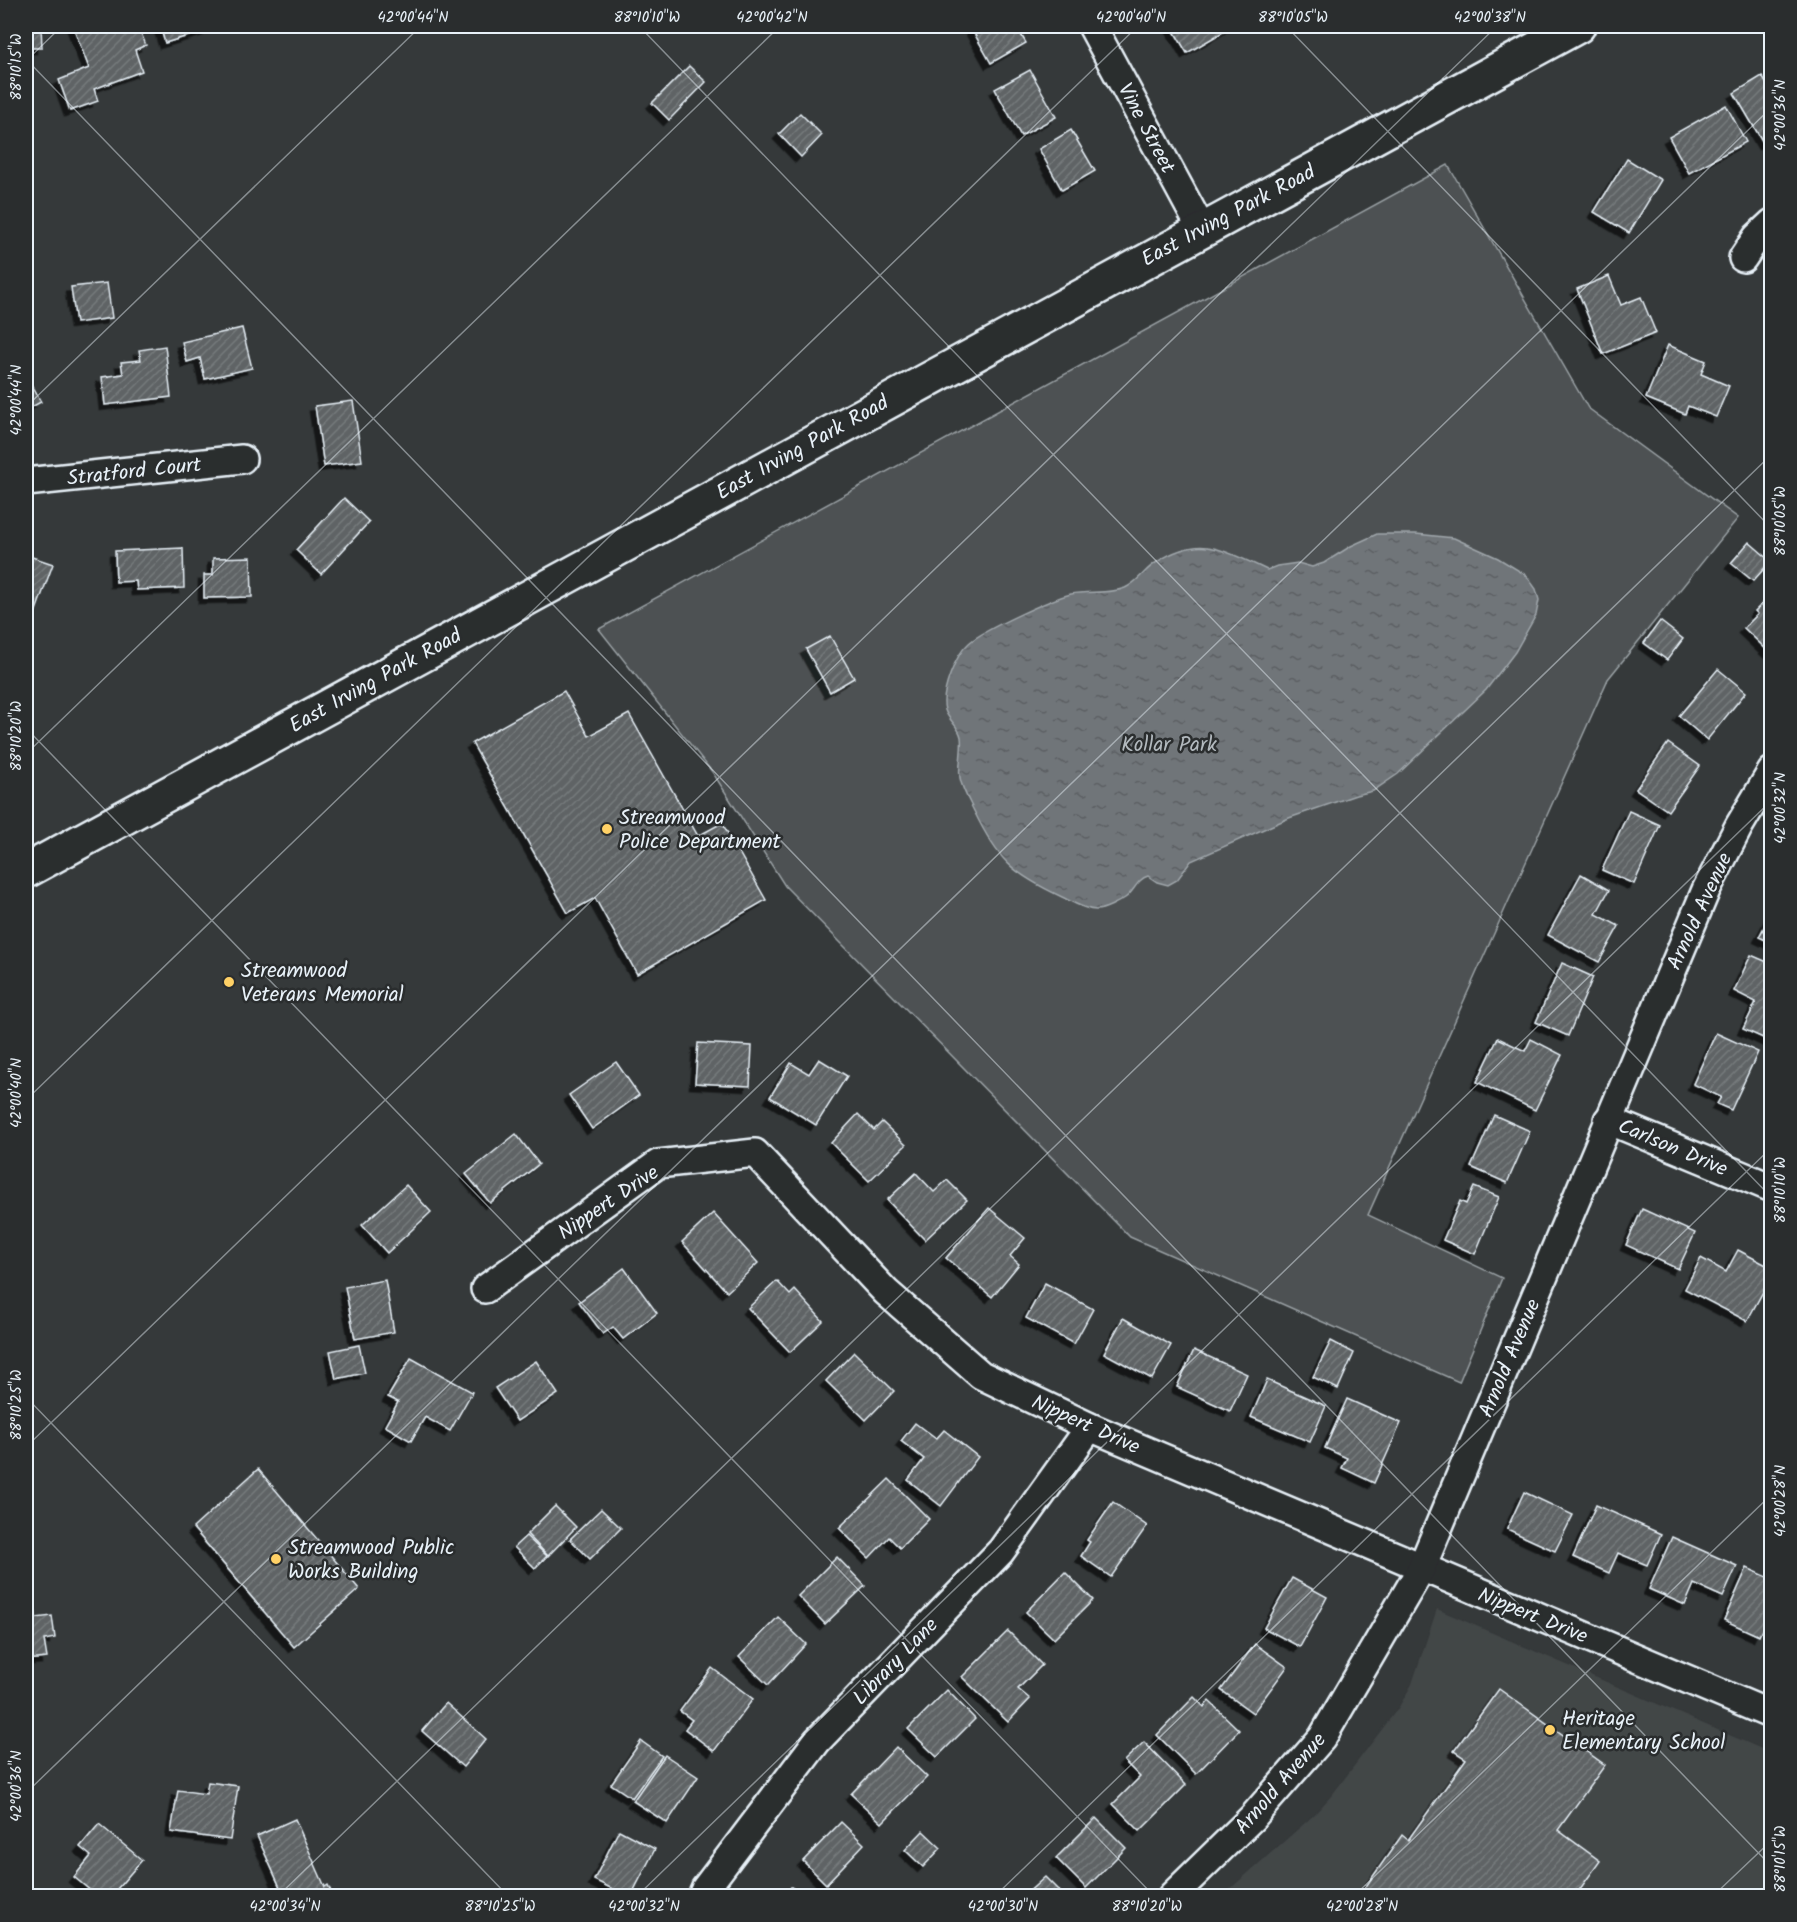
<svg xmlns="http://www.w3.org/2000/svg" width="1797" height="1922" viewBox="0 0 1797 1922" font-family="Kalam,sans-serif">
	<defs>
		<pattern id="water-ripples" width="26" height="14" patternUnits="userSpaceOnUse" patternTransform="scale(1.5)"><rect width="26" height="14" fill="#707579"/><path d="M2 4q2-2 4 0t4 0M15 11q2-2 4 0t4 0" fill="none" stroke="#5b5e62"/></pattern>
		<pattern id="building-hatch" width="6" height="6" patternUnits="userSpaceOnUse" patternTransform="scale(1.5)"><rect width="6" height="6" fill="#5f6365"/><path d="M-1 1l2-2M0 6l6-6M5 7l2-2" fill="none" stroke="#767a7c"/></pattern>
		<filter id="shadow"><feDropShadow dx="-5.5" dy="5.5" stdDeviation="0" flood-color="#0009"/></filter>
	</defs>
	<rect width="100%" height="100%" fill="#35393a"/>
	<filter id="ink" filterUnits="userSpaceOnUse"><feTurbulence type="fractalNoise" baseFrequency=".0167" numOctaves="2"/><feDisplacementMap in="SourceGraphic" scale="12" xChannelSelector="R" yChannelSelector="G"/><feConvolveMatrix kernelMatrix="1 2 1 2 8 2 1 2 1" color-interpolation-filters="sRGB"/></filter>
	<g filter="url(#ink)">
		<polygon fill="#424647" points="1437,1609 1771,1753 1771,1896 1222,1896 1314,1815 1332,1795 1399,1707 1412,1684"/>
		<polygon fill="#4d5152" stroke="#9aa1a5" stroke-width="1.5" points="1448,165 1588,408 1738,518 1608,679 1368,1215 1502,1278 1459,1382 1130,1237 785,886 713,773 599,629"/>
		<path fill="url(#water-ripples)" stroke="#a0a7ac" stroke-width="1.5" d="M 1377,534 L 1416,534 L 1454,538 L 1498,558 L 1526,575 L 1536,589 L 1539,600 L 1536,615 L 1515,652 L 1486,690 L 1398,774 L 1373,791 L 1356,795 L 1289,818 L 1191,861 L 1177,880 L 1168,885 L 1157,882 L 1148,876 C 1137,879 1134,892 1125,898 C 1119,902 1104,910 1096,910 C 1085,910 1072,902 1062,897 C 1013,874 998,861 974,811 C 969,801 962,789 960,778 C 958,764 963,750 961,737 C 959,726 948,720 945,710 C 940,693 956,654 969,643 C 985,629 1051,599 1071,594 C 1089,591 1111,594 1125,588 C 1138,582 1145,569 1157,562 C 1170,553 1191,544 1208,547 C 1225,549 1252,563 1267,570 L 1277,566 L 1298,563 L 1312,567 L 1324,563 L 1351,546 Z"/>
		<g fill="url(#building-hatch)" stroke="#e8f1f8" stroke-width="1.5" filter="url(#shadow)">
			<polygon points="26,26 41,26 42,48 26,48"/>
			<polygon points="73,26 138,26 146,45 135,50 142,71 94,89 98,101 70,111 59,80 89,68"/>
			<polygon points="160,26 206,26 208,30 165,43"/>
			<polygon points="970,26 1016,26 1026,43 991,63"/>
			<polygon points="1171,26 1229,26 1230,28 1187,53"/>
			<polygon points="689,66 706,82 669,120 652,103"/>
			<polygon points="1030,70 1056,117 1021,136 995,89"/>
			<polygon points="1762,76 1772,93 1772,140 1764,144 1734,93"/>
			<polygon points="1726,105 1746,142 1689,173 1669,137"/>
			<polygon points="800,113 822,135 801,157 779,134"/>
			<polygon points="1071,130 1095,171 1062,190 1039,149"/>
			<polygon points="1627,159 1661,180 1629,233 1594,212"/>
			<polygon points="1609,276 1621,305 1641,297 1656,333 1603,354 1577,289"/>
			<polygon points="107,283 112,318 76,323 71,287"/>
			<polygon points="242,328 252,368 205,379 200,358 187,362 182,342"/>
			<polygon points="1668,345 1706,361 1701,374 1729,386 1716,417 1688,406 1685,414 1646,398"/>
			<polygon points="165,346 171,397 105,405 102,377 123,374 121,362 141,360 139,350"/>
			<polygon points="26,375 41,402 26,410"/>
			<polygon points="353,401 362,461 324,466 315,406"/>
			<polygon points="344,498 369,522 321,574 296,550"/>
			<polygon points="1749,542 1771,561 1753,581 1731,563"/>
			<polygon points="183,548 184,588 137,590 136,581 116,582 115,551"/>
			<polygon points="26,555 53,564 26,638"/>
			<polygon points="251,557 252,597 204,598 204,575 213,575 213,558"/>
			<polygon points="1772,594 1772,651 1770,653 1744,628 1758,614 1755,611"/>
			<polygon points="1660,621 1683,639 1667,660 1644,643"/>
			<polygon points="830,636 854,678 830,692 806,649"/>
			<polygon points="1718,669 1746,692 1707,740 1679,716"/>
			<polygon points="564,691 589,736 629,714 698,836 722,823 766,900 637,974 595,898 568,913 472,743"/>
			<polygon points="1668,743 1700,766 1668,811 1636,789"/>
			<polygon points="1629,811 1660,825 1634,884 1602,870"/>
			<polygon points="1581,874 1609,890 1596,914 1619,926 1599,962 1548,935"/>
			<polygon points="1772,912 1772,943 1759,937"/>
			<polygon points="1751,955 1772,964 1772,1042 1743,1029 1756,1002 1734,991"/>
			<polygon points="1562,963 1593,977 1568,1036 1536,1022"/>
			<polygon points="1716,1033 1758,1052 1731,1110 1717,1104 1721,1097 1693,1084"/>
			<polygon points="1498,1038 1525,1051 1531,1039 1562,1055 1535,1110 1477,1082"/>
			<polygon points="698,1043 752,1046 750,1086 695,1083"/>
			<polygon points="819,1059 847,1076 816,1125 770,1097 791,1063 809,1074"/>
			<polygon points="616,1062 639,1095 592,1129 569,1095"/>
			<polygon points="858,1114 874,1130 882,1122 906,1145 869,1181 831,1143"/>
			<polygon points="1494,1115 1530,1131 1507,1183 1471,1167"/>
			<polygon points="516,1134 539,1164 490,1203 466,1174"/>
			<polygon points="916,1173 934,1192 947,1180 967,1200 925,1240 887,1200"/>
			<polygon points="406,1185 431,1212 387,1253 362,1225"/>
			<polygon points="1474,1187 1499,1197 1475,1254 1443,1240 1460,1201 1466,1204"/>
			<polygon points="989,1208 1025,1238 1010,1256 1019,1264 992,1297 946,1258"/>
			<polygon points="1642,1209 1695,1233 1678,1269 1626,1245"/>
			<polygon points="713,1213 758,1263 727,1292 682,1242"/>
			<polygon points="1738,1250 1772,1268 1772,1275 1747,1321 1685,1289 1701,1258 1726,1272"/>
			<polygon points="624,1268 657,1313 623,1339 613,1327 603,1334 579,1302"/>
			<polygon points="385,1280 394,1332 355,1339 345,1287"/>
			<polygon points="777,1281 790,1295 795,1290 823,1321 790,1352 748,1308"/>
			<polygon points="1045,1283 1093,1309 1074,1344 1026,1318"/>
			<polygon points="1123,1318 1171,1345 1152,1379 1104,1353"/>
			<polygon points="1331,1341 1354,1353 1338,1389 1313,1377"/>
			<polygon points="359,1345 365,1373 336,1379 330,1351"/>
			<polygon points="1194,1350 1247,1374 1230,1411 1177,1387"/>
			<polygon points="854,1352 894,1391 866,1420 826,1381"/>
			<polygon points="411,1358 472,1392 450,1431 425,1417 411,1441 385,1426 398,1402 388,1397"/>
			<polygon points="536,1361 558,1394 517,1421 495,1388"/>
			<polygon points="1267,1380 1326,1406 1310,1442 1251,1417"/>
			<polygon points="1347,1399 1401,1423 1374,1483 1342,1468 1347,1458 1325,1448"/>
			<polygon points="915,1423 936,1439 944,1430 978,1457 941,1506 908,1480 924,1459 901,1441"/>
			<polygon points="258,1469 359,1589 294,1647 193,1528"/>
			<polygon points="889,1479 929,1519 900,1548 889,1537 869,1558 839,1528"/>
			<polygon points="1524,1492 1573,1515 1555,1551 1507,1529"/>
			<polygon points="1113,1502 1147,1526 1111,1577 1081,1556 1090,1542 1087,1540"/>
			<polygon points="1596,1505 1661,1534 1647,1565 1618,1553 1609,1573 1573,1557"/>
			<polygon points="555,1506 576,1527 548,1556 527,1534"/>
			<polygon points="601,1509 621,1528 590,1559 570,1539"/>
			<polygon points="526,1536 547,1556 535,1568 514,1547"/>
			<polygon points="1672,1537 1737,1566 1723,1597 1694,1584 1685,1605 1649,1589"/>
			<polygon points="837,1557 865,1586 825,1624 798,1596"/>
			<polygon points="1747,1568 1772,1579 1772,1616 1769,1615 1759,1636 1724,1620"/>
			<polygon points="1065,1572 1093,1600 1054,1639 1026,1612"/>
			<polygon points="1292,1578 1327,1597 1300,1647 1264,1628"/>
			<polygon points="34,1596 36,1618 52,1616 55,1638 44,1640 47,1658 26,1660 26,1597"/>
			<polygon points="778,1617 806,1644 768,1685 739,1657"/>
			<polygon points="1008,1631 1042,1665 1018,1689 1030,1699 1008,1722 962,1677"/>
			<polygon points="1255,1644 1287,1667 1253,1713 1221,1690"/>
			<polygon points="712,1668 753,1699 714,1751 685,1729 692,1720 680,1711"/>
			<polygon points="1499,1689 1605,1765 1558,1830 1600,1861 1575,1896 1368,1896 1362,1892 1402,1835 1408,1840 1466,1759 1454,1751"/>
			<polygon points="947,1690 975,1719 937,1757 908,1729"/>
			<polygon points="1194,1697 1204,1707 1209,1701 1239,1730 1196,1774 1157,1735"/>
			<polygon points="446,1703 486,1739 463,1767 422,1731"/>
			<polygon points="641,1741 662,1756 632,1798 611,1784"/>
			<polygon points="1144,1742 1186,1785 1140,1831 1113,1804 1140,1777 1124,1761"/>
			<polygon points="896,1747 927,1777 882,1823 851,1794"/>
			<polygon points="665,1755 698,1777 667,1823 633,1801"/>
			<polygon points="208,1782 238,1786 230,1840 171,1832 178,1790 206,1794"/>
			<polygon points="1096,1818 1126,1848 1086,1888 1056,1858"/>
			<polygon points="295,1819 325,1887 328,1885 333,1896 284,1896 257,1836"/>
			<polygon points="841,1822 864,1844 826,1884 803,1861"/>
			<polygon points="99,1824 142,1860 111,1896 97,1896 74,1877 91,1856 80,1847"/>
			<polygon points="619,1830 655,1849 631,1896 627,1896 594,1880"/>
			<polygon points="923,1831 941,1848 923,1867 905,1850"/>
			<polygon points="1045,1877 1064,1896 1024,1896"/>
			<polygon points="791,1887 805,1896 784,1896"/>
		</g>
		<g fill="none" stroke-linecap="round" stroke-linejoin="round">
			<defs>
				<g id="minor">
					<polyline points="1092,26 1202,230"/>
					<polyline points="1743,258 1757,237 1772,223"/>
					<polyline points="26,482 242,459"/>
					<polyline points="1608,1120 1772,1188"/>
					<polyline points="485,1289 658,1164 755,1153 886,1292 981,1375 1090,1427 1772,1715"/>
					<polyline points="702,1896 705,1889 817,1741 1001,1551 1090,1427"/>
					<polyline points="1172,1896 1252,1818 1322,1738 1421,1569 1706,890 1739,826 1772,771"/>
				</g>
				<polyline id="major" points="26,871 1578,26"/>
			</defs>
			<use href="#minor" stroke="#e8f1f8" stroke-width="32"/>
			<use href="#major" stroke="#e8f1f8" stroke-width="38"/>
			<use href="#minor" stroke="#2a2d2e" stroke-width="27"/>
			<use href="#major" stroke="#2a2d2e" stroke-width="33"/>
		</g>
	</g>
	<path fill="none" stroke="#e8f1f8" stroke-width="1.5" stroke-opacity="0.45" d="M 639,26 L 1772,1198M 1286,26 L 1772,529M 26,59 L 1772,1867M 26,61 L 62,26M 26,407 L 421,26M 26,728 L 1154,1896M 26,754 L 780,26M 26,1100 L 1138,26M 26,1397 L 508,1896M 26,1447 L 1497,26M 26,1793 L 1772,107M 278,1896 L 1772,454M 637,1896 L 1772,800M 995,1896 L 1772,1147M 1354,1896 L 1772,1494M 1713,1896 L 1772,1840"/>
	<g fill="#ffd166" stroke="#2a2d2e" stroke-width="2">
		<circle cx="607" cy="829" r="6"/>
		<circle cx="229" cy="982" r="6"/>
		<circle cx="276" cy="1559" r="6"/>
		<circle cx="1550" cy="1730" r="6"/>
	</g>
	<g text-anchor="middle" stroke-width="5" stroke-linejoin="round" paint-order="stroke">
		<g font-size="21" fill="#e8f1f8" stroke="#2a2d2e">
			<text transform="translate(1147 128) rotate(62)" y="7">Vine Street</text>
			<text transform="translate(1228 215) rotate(-28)" y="7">East Irving Park Road</text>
			<text transform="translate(802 447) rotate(-29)" y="7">East Irving Park Road</text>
			<text transform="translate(134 471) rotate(-6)" y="7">Stratford Court</text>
			<text transform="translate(375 680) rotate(-29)" y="7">East Irving Park Road</text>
			<text transform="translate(1699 911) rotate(-65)" y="7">Arnold Avenue</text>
			<text transform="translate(1673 1147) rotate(23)" y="7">Carlson Drive</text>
			<text transform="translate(608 1202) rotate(-34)" y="7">Nippert Drive</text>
			<text transform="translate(1509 1358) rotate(-67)" y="7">Arnold Avenue</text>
			<text transform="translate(1086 1424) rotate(24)" y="7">Nippert Drive</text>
			<text transform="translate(1533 1615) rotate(22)" y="7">Nippert Drive</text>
			<text transform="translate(895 1661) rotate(-46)" y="7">Library Lane</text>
			<text transform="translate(1280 1783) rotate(-49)" y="7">Arnold Avenue</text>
		</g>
		<g font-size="21" fill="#b2b9be" stroke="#2a2d2e">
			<text x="1169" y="751">Kollar Park</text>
		</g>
		<g font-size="21" fill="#e8f1f8" stroke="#2a2d2e" text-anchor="start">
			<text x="619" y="824">Streamwood<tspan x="619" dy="24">Police Department</tspan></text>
			<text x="241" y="977">Streamwood<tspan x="241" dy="24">Veterans Memorial</tspan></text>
			<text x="288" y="1554">Streamwood Public<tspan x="288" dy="24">Works Building</tspan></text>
			<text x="1562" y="1725">Heritage<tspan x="1562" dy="24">Elementary School</tspan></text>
		</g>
	</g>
	<rect width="1797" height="1922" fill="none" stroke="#2a2d2e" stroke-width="66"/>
	<rect x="33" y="33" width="1731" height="1856" fill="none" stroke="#e8f1f8" stroke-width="2"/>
	<g font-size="15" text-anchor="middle" fill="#e8f1f8">
		<text x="413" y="22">42°00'44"N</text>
		<text x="647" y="22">88°10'10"W</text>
		<text x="772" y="22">42°00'42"N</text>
		<text x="1131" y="22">42°00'40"N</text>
		<text x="1293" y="22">88°10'05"W</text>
		<text x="1490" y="22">42°00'38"N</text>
		<text transform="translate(16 67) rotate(-90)" y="5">88°10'15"W</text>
		<text transform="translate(1780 115) rotate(-90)" y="5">42°00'36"N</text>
		<text transform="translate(16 400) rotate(-90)" y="5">42°00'44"N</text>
		<text transform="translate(1780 521) rotate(-90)" y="5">88°10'05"W</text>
		<text transform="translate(16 736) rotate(-90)" y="5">88°10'20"W</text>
		<text transform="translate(1780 808) rotate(-90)" y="5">42°00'32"N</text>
		<text transform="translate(16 1093) rotate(-90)" y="5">42°00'40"N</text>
		<text transform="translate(1780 1190) rotate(-90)" y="5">88°10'10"W</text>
		<text transform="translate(16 1405) rotate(-90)" y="5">88°10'25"W</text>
		<text transform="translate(1780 1501) rotate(-90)" y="5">42°00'28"N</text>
		<text transform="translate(16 1786) rotate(-90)" y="5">42°00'36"N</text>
		<text transform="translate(1780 1859) rotate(-90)" y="5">88°10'15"W</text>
		<text x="285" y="1911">42°00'34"N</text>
		<text x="500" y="1911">88°10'25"W</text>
		<text x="644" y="1911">42°00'32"N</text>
		<text x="1003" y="1911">42°00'30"N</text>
		<text x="1147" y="1911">88°10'20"W</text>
		<text x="1362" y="1911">42°00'28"N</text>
	</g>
</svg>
